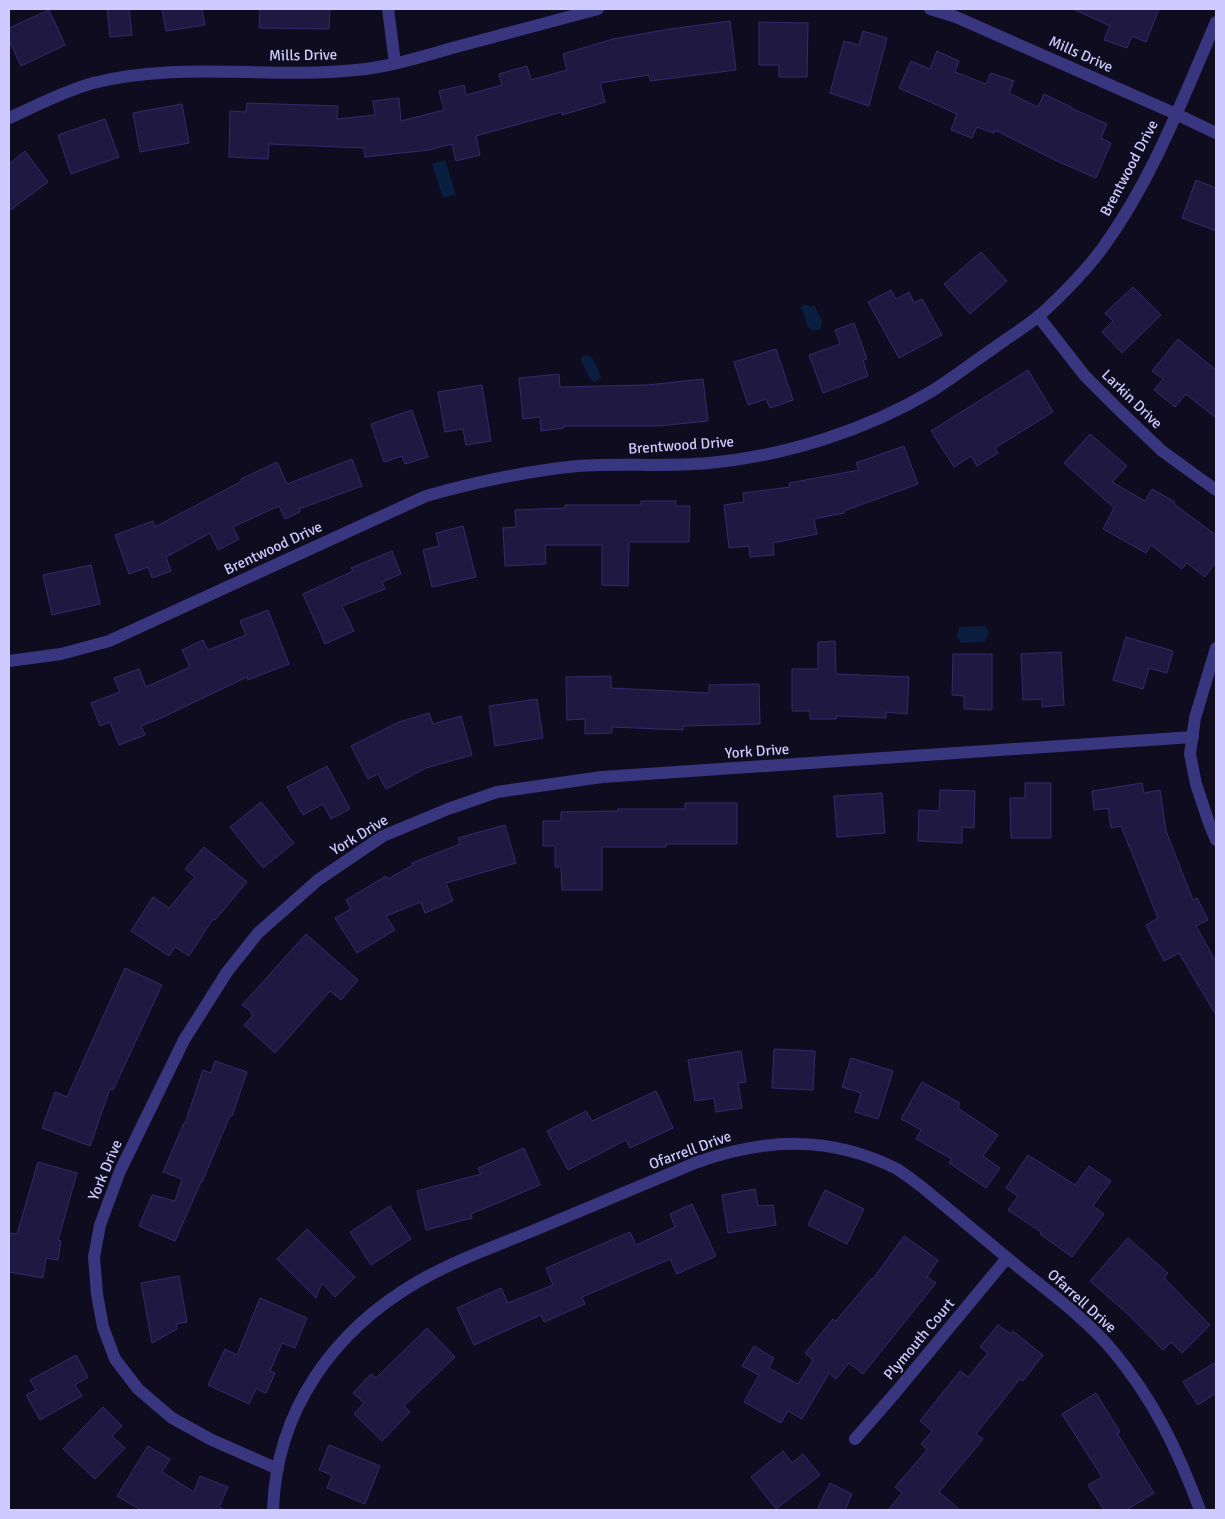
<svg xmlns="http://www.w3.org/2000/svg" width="1225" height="1519" viewBox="0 0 1225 1519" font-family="Signika,sans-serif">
	<rect width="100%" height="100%" fill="#0f0c1f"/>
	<g fill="#0a1f40">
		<polygon points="445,160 456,194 443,198 432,164"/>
		<polygon points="804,304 811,307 814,305 822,321 821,329 813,331 807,326 805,316 801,308"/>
		<path d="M 587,355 C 597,359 597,369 601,378 L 595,382 C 587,378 584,367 581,359 L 583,356 Z"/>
		<path d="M 985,626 L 989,632 L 985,641 L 961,643 C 955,633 958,637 959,627 Z"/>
	</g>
	<g fill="#1f1840" stroke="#36296d">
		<polygon points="107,9 129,9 132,35 110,37"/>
		<polygon points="162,9 202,9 205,25 166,31"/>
		<polygon points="260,9 330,9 329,29 259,28"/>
		<polygon points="1073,9 1159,9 1146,42 1132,36 1127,48 1104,40 1110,26"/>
		<polygon points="49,10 65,45 21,66 9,40 9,28"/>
		<polygon points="730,21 736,70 650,81 649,75 600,83 605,102 562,115 562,112 476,136 480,155 456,161 452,144 429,150 365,157 364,148 269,144 268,159 229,157 230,111 246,112 247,103 338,106 337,119 375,115 373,101 399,98 401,121 444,110 439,91 464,85 466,95 502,85 499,74 527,66 531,80 567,70 563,54 613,39 670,29"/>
		<polygon points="759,22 808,23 807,77 779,77 779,65 759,65"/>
		<polygon points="863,31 887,38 869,106 830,93 844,41 859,45"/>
		<polygon points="937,51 959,61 955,72 986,84 991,73 1014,81 1009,93 1038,107 1044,94 1071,107 1071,108 1107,124 1101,138 1111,143 1096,178 1059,162 995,130 994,133 977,127 972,138 951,130 957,114 899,88 911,61 930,69"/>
		<polygon points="182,104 189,143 140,152 133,113"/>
		<polygon points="105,119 119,157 71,174 58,135"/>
		<polygon points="25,151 48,182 9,211 9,164"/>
		<polygon points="1196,180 1216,188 1216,231 1182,218"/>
		<polygon points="981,252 1007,281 970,314 944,284"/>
		<polygon points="1133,287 1161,315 1122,353 1102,332 1113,321 1105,313"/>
		<polygon points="891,290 896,299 909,292 914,303 922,299 942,335 899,358 868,302"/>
		<polygon points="854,323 867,359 863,360 868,376 823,393 809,355 840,344 835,330"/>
		<polygon points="1178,339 1216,370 1216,418 1186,394 1175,407 1154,390 1163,379 1152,371"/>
		<polygon points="776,349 793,400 770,408 766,399 748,405 734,362"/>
		<polygon points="1028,370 1053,412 995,448 998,453 977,466 971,456 954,467 931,431"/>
		<polygon points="559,374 560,387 647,385 703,379 708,421 658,426 564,426 564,428 541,431 540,417 523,419 519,378"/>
		<polygon points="482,385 491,441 466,445 463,429 445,432 438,392"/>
		<polygon points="412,410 428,457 405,464 402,456 384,462 371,424"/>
		<polygon points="1090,434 1127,466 1112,482 1145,501 1152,489 1175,502 1174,504 1216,535 1216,562 1205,577 1187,563 1182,569 1151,545 1146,553 1103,529 1114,508 1064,463"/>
		<polygon points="904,446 918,484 844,511 844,513 814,519 817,534 773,543 774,555 750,557 749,546 729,548 724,505 744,502 743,493 790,487 789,483 859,470 856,463"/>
		<polygon points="352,459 362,486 299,509 300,512 285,519 279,506 233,527 239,539 218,550 210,533 166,557 171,571 152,578 148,567 129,574 115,535 153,521 155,527 242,481 241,479 277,462 287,484"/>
		<polygon points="641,501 676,501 676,506 690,506 689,542 629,542 628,586 602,585 602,545 545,545 546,564 505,566 503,528 516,527 515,510 565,508 565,505 641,505"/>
		<polygon points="463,526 476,577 432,587 423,550 439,546 436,533"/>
		<polygon points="392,551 401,574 382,582 385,589 342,606 354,631 325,644 303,594 353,571 351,568"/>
		<polygon points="91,565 100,604 52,615 43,575"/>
		<polygon points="268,610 289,664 248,680 247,677 159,719 141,726 145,735 119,745 110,722 100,726 91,703 120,692 114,678 139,669 146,687 190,667 182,650 203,640 208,650 246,635 240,621"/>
		<polygon points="1126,637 1173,651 1167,673 1149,668 1143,689 1113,680"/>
		<polygon points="835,641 836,674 909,677 907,714 886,712 886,718 836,716 836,719 810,719 810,711 792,711 792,669 818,669 818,642"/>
		<polygon points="1061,652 1064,705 1042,707 1042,699 1023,700 1021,654"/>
		<polygon points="953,654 992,654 992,710 964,709 964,696 952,695"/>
		<polygon points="611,676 611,688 709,693 709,685 759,684 760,724 683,726 683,730 612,727 612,733 585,734 585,719 567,720 566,677"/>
		<polygon points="537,699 543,738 495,746 489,706"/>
		<polygon points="429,713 433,724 461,716 472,755 426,768 386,789 378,774 368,779 351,746 399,722"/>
		<polygon points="327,766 350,809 331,819 323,804 303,815 287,787"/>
		<polygon points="1025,783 1051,783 1051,838 1011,838 1010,798 1025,798"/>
		<polygon points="1142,783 1144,793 1160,790 1166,831 1193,900 1197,898 1208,920 1196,926 1216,962 1216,1015 1179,953 1164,961 1146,925 1158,918 1121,826 1111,828 1108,808 1094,810 1092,791"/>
		<polygon points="940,790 975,791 974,828 962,827 962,843 918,841 919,810 939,811"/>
		<polygon points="882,793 885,833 837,837 834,796"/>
		<polygon points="261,802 294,843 263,868 230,827"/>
		<polygon points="685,803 737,803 737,844 666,844 666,847 602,847 602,890 562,890 561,867 555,867 555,846 543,846 543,821 561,821 561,812 618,811 618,809 685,809"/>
		<polygon points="505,825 516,863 446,883 453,901 425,913 421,902 386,916 395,930 357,953 335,918 351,909 346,900 386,876 388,879 413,865 412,863 460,844 458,838"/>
		<polygon points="204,847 247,882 215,920 213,919 189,956 175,947 169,956 131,931 153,897 169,908 195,877 185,869"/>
		<polygon points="306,934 358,980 341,1000 330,991 275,1053 244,1025 253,1015 251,1014 252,1012 242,1005"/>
		<polygon points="125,968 162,985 113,1090 110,1089 90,1146 42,1128 55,1092 67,1097"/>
		<polygon points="774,1049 815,1051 813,1090 772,1088"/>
		<polygon points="741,1051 746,1082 738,1083 742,1108 716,1112 714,1098 695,1101 688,1060"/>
		<polygon points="851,1058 893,1071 878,1119 855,1112 861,1093 842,1087"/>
		<polygon points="215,1061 247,1072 232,1116 230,1116 202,1182 201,1182 175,1241 139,1226 152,1195 175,1201 182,1179 163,1172 184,1123 185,1123 203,1070 211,1073"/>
		<polygon points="922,1082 960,1103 958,1108 998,1135 983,1156 1000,1168 986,1188 949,1163 952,1159 916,1139 921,1130 901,1119"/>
		<polygon points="656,1091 673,1128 630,1148 626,1140 568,1170 547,1131 586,1111 592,1121"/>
		<polygon points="524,1148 540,1185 471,1214 472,1218 426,1230 417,1191 481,1174 478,1168"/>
		<polygon points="1028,1155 1075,1185 1089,1166 1111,1181 1093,1206 1104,1214 1072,1257 1040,1234 1041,1232 1008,1210 1018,1196 1006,1188"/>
		<polygon points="38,1162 77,1173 58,1240 61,1241 58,1260 46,1258 43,1278 9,1272 9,1233 17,1234"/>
		<polygon points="755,1189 758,1206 773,1205 776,1225 728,1233 722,1195"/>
		<polygon points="825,1190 864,1209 847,1244 808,1225"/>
		<polygon points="692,1204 716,1256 677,1274 670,1259 582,1297 585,1304 544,1322 541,1315 474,1345 457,1308 501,1288 508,1303 553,1285 546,1268 630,1232 636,1245 675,1227 670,1214"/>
		<polygon points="390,1206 411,1239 371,1265 350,1232"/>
		<polygon points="307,1229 355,1277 335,1297 322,1283 316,1298 277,1259"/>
		<polygon points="904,1236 938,1260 927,1277 936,1283 863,1374 849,1363 836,1379 829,1373 802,1419 788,1411 781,1423 744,1402 759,1375 742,1366 754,1346 774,1358 769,1368 798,1384 813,1360 805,1353 833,1319 836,1321 872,1278 873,1279"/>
		<polygon points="1128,1238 1168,1273 1164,1278 1210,1325 1182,1353 1171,1342 1163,1350 1130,1316 1090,1281"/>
		<polygon points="179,1276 187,1322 176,1324 177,1329 152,1343 141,1283"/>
		<polygon points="260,1298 307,1318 295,1348 282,1343 270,1371 275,1373 266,1393 256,1389 249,1404 208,1385 225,1349 237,1355"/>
		<polygon points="998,1325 1011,1334 1013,1331 1043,1355 1023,1381 1020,1379 976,1434 983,1439 939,1492 960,1510 888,1510 902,1493 895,1487 927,1450 921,1444 932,1431 920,1421 960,1371 968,1377 988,1353 980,1347"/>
		<polygon points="427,1328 455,1357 404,1406 410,1412 382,1441 354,1414 364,1403 353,1393 371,1374 376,1378"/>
		<polygon points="76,1355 88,1377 75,1385 82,1396 40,1420 26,1395 36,1390 30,1380"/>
		<polygon points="1216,1362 1216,1393 1198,1405 1183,1382"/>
		<polygon points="1096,1393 1120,1432 1117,1433 1154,1493 1126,1510 1104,1510 1088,1485 1102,1477 1062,1414"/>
		<polygon points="103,1407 122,1426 112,1436 125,1448 95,1479 63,1449"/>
		<polygon points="329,1445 380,1466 365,1504 327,1488 332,1475 319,1470"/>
		<polygon points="148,1446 170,1459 162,1472 194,1492 200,1476 228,1487 219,1507 225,1510 141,1510 117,1496"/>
		<polygon points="783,1451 792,1463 803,1454 820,1475 776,1509 751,1477"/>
		<polygon points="830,1483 852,1494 845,1510 817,1510"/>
	</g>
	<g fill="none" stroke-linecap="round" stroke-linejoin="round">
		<g stroke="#38367f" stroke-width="12">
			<polyline points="388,9 395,63"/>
			<polyline points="930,9 956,17 1176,114 1216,133"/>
			<path d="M 9,118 C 36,106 64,91 93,83 C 179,61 269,79 356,70 C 390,67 423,56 456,47 C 503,34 551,22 598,9"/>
			<polyline points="1038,316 1085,376 1116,407 1162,451 1216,490"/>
			<polyline points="1216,648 1195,718 1190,754 1196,784 1209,823 1216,840"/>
			<path d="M 9,661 L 61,654 L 109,641 L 426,496 C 476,482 526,471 578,466 C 622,463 666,467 709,463 C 785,456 867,430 932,391 C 953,378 973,362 994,348 C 1009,337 1025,327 1039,316 C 1062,295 1086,271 1104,246 C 1153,178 1183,98 1216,22"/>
			<polyline points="855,1439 896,1392 1007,1258"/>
			<polyline points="278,1469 212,1440 172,1418 138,1389 115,1359 103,1327 97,1294 94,1257 100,1225 120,1171 184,1040 227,972 258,933 318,880 383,836 448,809 497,792 602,777 1193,737"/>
			<path d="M 273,1510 C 276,1410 334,1330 419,1281 C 454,1261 493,1247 530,1232 C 585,1209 640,1186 695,1163 C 764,1138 830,1135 897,1169 C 905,1174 914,1181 922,1187 C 955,1214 988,1242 1022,1270 C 1053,1295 1087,1320 1113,1351 C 1154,1400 1178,1451 1200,1510"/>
		</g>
	</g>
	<g text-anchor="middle" stroke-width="4.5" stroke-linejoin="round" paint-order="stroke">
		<g font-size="15" fill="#cfcaff" stroke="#0f0c1f">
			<text transform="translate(1081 54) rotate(24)" y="5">Mills Drive</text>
			<text transform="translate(303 55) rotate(-1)" y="5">Mills Drive</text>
			<text transform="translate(1129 168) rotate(-62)" y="5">Brentwood Drive</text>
			<text transform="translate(1132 399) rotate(44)" y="5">Larkin Drive</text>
			<text transform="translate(681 445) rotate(-4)" y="5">Brentwood Drive</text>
			<text transform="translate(273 548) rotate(-25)" y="5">Brentwood Drive</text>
			<text transform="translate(757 751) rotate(-4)" y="5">York Drive</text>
			<text transform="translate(359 835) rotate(-31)" y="5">York Drive</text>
			<text transform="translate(690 1150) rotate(-20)" y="5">Ofarrell Drive</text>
			<text transform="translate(105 1170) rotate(-67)" y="5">York Drive</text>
			<text transform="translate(1082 1301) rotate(42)" y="5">Ofarrell Drive</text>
			<text transform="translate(919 1339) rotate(-50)" y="5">Plymouth Court</text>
		</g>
	</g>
	<rect width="1225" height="1519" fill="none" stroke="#cfcaff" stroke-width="20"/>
</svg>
